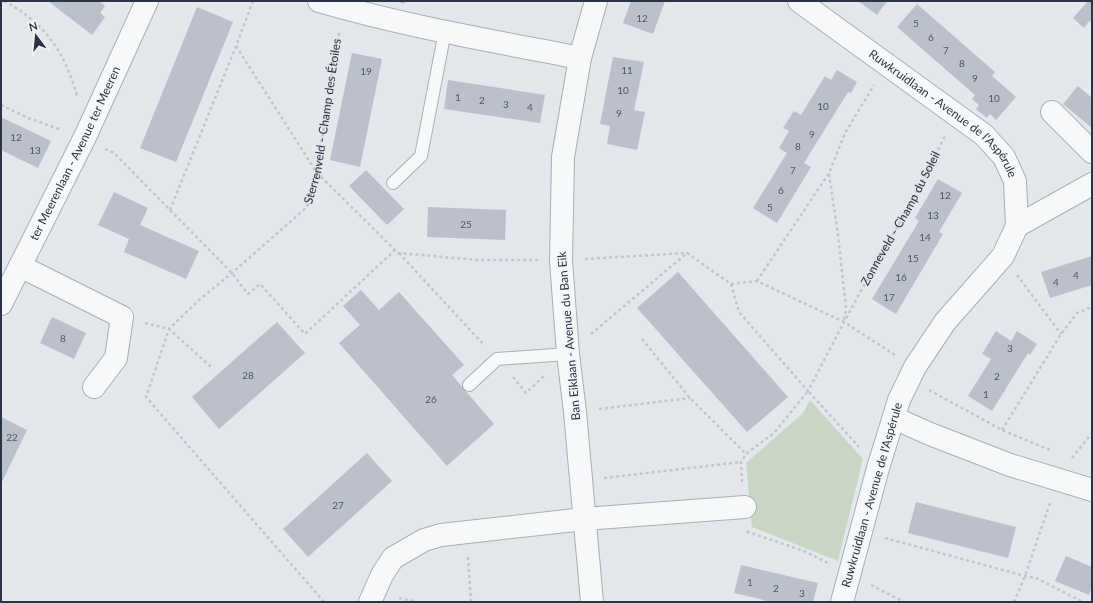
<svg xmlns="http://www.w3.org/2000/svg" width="1093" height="603" viewBox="0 0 1093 603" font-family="Lato,sans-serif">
	<rect width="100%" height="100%" fill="#e4e7ec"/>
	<polygon fill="#c9d6c5" points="810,400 863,459 838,561 752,527 746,463 803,413"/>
	<g fill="#bbc0ca">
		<polygon points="48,1 99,1 105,6 100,13 105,17 92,35"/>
		<polygon points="396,1 405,1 404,4"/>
		<polygon points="631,1 665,1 653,34 623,23"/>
		<polygon points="858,1 887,1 877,15"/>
		<polygon points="1088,1 1092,1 1092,23 1089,21 1084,28 1073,18"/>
		<polygon points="917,4 995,72 992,76 1016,97 996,120 990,114 987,118 976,109 979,105 972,99 975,95 897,27"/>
		<polygon points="197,7 233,22 176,162 140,148"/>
		<polygon points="352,53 382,59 360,167 330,160"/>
		<polygon points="613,57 644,62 634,110 645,112 637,150 607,144 610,126 600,124"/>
		<polygon points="837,70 857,82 851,93 848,92 804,163 811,167 777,223 753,208 787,153 779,148 789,131 783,128 794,111 801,115 825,76 831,80"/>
		<polygon points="448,80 545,95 540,123 444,109"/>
		<polygon points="1078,86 1092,98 1092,128 1063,104"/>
		<polygon points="1,117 51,141 38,168 1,150"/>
		<polygon points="366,170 404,209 387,225 349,186"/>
		<polygon points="938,179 962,193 939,232 943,234 896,314 872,299 919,221 915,218"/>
		<polygon points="114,192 148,208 140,225 199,251 186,279 124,252 129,239 98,225"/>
		<polygon points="428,207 506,210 505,240 427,237"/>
		<polygon points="1092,256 1092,285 1050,298 1041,272"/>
		<polygon points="678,272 788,397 747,432 637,308"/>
		<polygon points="361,290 379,310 399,292 464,365 452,375 494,424 447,466 339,343 360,325 343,306"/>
		<polygon points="52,317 86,333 74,359 40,343"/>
		<polygon points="277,322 305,353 219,429 192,397"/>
		<polygon points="996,331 1011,341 1017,331 1037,344 1030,355 1028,353 992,411 968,396 991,359 982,354"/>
		<polygon points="1,417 27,430 1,484"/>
		<polygon points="367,453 392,481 308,557 283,529"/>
		<polygon points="916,502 1016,527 1008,558 908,533"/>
		<polygon points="1066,556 1092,567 1092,586 1089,595 1055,581"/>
		<polygon points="741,565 818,583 813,602 772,602 734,593"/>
	</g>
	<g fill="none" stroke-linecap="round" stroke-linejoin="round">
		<defs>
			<g id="lane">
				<polyline points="393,183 421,156 445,31"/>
				<polyline points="469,385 497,359 568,354"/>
			</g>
			<g id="street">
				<path d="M 319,1 C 404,26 493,41 580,58"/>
				<path id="s3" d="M 799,1 L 984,135 L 1004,157 L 1015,181 L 1017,226 L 1003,256 L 945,322 L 915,367 L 899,400 L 878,468 L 842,602"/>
				<polyline points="1052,112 1092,152"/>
				<polyline points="1017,226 1092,184"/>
				<polyline points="20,266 122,317 116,358 94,387"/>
				<path id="s4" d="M 1,304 L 85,137 L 147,1"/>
				<polyline points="894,418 930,434 1010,465 1092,490"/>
				<polyline points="370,602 382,575 393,558 424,540 441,535 584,519 745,507"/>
				<polyline points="592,602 575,412 568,354 561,261 563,157 580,58 596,1"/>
			</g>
		</defs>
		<use href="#lane" stroke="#a9aeb7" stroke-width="14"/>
		<use href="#street" stroke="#a9aeb7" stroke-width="24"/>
		<g stroke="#c2c5cb" stroke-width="2.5" stroke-dasharray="3 3" stroke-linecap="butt">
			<path d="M 4,1 C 45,23 65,52 77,96"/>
			<polyline points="236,46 317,173 398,253 478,260 538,260"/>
			<polyline points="1,105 28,118 62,130"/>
			<polyline points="105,149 114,153 232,273 248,294 260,284 305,334 395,250"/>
			<polyline points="829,174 838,235 846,308 844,320"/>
			<polyline points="170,210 236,46 253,1"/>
			<polyline points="399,253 484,345"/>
			<polyline points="585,259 687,253 731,284 757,281 844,322 895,355"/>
			<polyline points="1017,275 1061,334"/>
			<polyline points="757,281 829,173 845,133 874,85"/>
			<path id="s1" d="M 731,284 L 739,312 L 808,391 L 844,322 L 875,265 L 909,207 L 945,136"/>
			<polyline points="145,323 169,329 211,367"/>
			<polyline points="591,334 687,253"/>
			<polyline points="642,339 690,398 746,454"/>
			<polyline points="513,377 526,393 544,376"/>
			<polyline points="929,390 1002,430 1050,450"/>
			<polyline points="599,409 690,398"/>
			<polyline points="1002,430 1061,334 1077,313 1092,307"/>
			<polyline points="1072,458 1092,433"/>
			<polyline points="604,478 741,462"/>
			<polyline points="742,482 741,462 746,454 774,433 808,391 859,447"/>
			<polyline points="747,531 748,532 804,551 828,563"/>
			<polyline points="885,538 1025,576 1036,578 1083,602"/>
			<polyline points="468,557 471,602"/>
			<polyline points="871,585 904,602"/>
			<polyline points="399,598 418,602"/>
			<path id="s2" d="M 324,602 L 146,397 L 169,329 L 199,300 L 232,273 L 307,207 L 317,173 L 337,39 L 340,31"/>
			<polyline points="1014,602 1025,576 1050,503"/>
		</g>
		<use href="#lane" stroke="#f7f8fa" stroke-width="12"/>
		<use href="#street" stroke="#f7f8fa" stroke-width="22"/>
	</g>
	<g text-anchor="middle" stroke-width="4" stroke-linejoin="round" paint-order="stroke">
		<g font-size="10" fill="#4f5766">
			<text x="642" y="22">12</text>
			<text x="916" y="27">5</text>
			<text x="931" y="41">6</text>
			<text x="946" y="54">7</text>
			<text x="962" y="67">8</text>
			<text x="627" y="74">11</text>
			<text x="366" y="75">19</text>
			<text x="975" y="82">9</text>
			<text x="623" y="94">10</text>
			<text x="458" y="101">1</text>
			<text x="994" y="102">10</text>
			<text x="482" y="104">2</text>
			<text x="506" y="108">3</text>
			<text x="823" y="110">10</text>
			<text x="530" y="111">4</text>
			<text x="619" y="117">9</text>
			<text x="812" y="138">9</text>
			<text x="16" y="141">12</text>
			<text x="798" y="150">8</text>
			<text x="35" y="154">13</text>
			<text x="793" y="174">7</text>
			<text x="781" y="194">6</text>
			<text x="945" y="199">12</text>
			<text x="770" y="211">5</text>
			<text x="933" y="219">13</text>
			<text x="466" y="228">25</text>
			<text x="925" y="241">14</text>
			<text x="913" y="262">15</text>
			<text x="1076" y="279">4</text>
			<text x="901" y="281">16</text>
			<text x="1056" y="286">4</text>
			<text x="889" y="301">17</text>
			<text x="63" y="342">8</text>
			<text x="1010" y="352">3</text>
			<text x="248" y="379">28</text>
			<text x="997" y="380">2</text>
			<text x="986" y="398">1</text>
			<text x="431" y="403">26</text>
			<text x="12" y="441">22</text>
			<text x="338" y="509">27</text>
			<text x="750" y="586">1</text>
			<text x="776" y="592">2</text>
			<text x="802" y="597">3</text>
		</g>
		<g font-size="12" fill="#2b3445" stroke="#f4f6f9">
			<text dy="4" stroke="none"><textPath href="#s3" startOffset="184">Ruwkruidlaan - Avenue de l'Aspérule</textPath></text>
			<text dy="4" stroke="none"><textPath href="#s2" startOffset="615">Sterrenveld - Champ des Étoiles</textPath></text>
			<text dy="4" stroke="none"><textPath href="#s4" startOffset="168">ter Meerenlaan - Avenue ter Meeren</textPath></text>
			<text dy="4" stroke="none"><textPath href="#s1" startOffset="330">Zonneveld - Champ du Soleil</textPath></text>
			<text transform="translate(569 336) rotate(-95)" y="4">Ban Eiklaan - Avenue du Ban Eik</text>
			<text transform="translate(872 495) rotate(-74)" y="4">Ruwkruidlaan - Avenue de l'Aspérule</text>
		</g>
	</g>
	<rect width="1093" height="603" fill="none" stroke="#2b3445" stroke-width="4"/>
	<g transform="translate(36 36) rotate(344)" stroke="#f4f6f9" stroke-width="3" paint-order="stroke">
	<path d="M0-3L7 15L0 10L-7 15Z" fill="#2b3445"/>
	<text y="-6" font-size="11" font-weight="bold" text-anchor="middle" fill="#2b3445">N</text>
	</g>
</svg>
